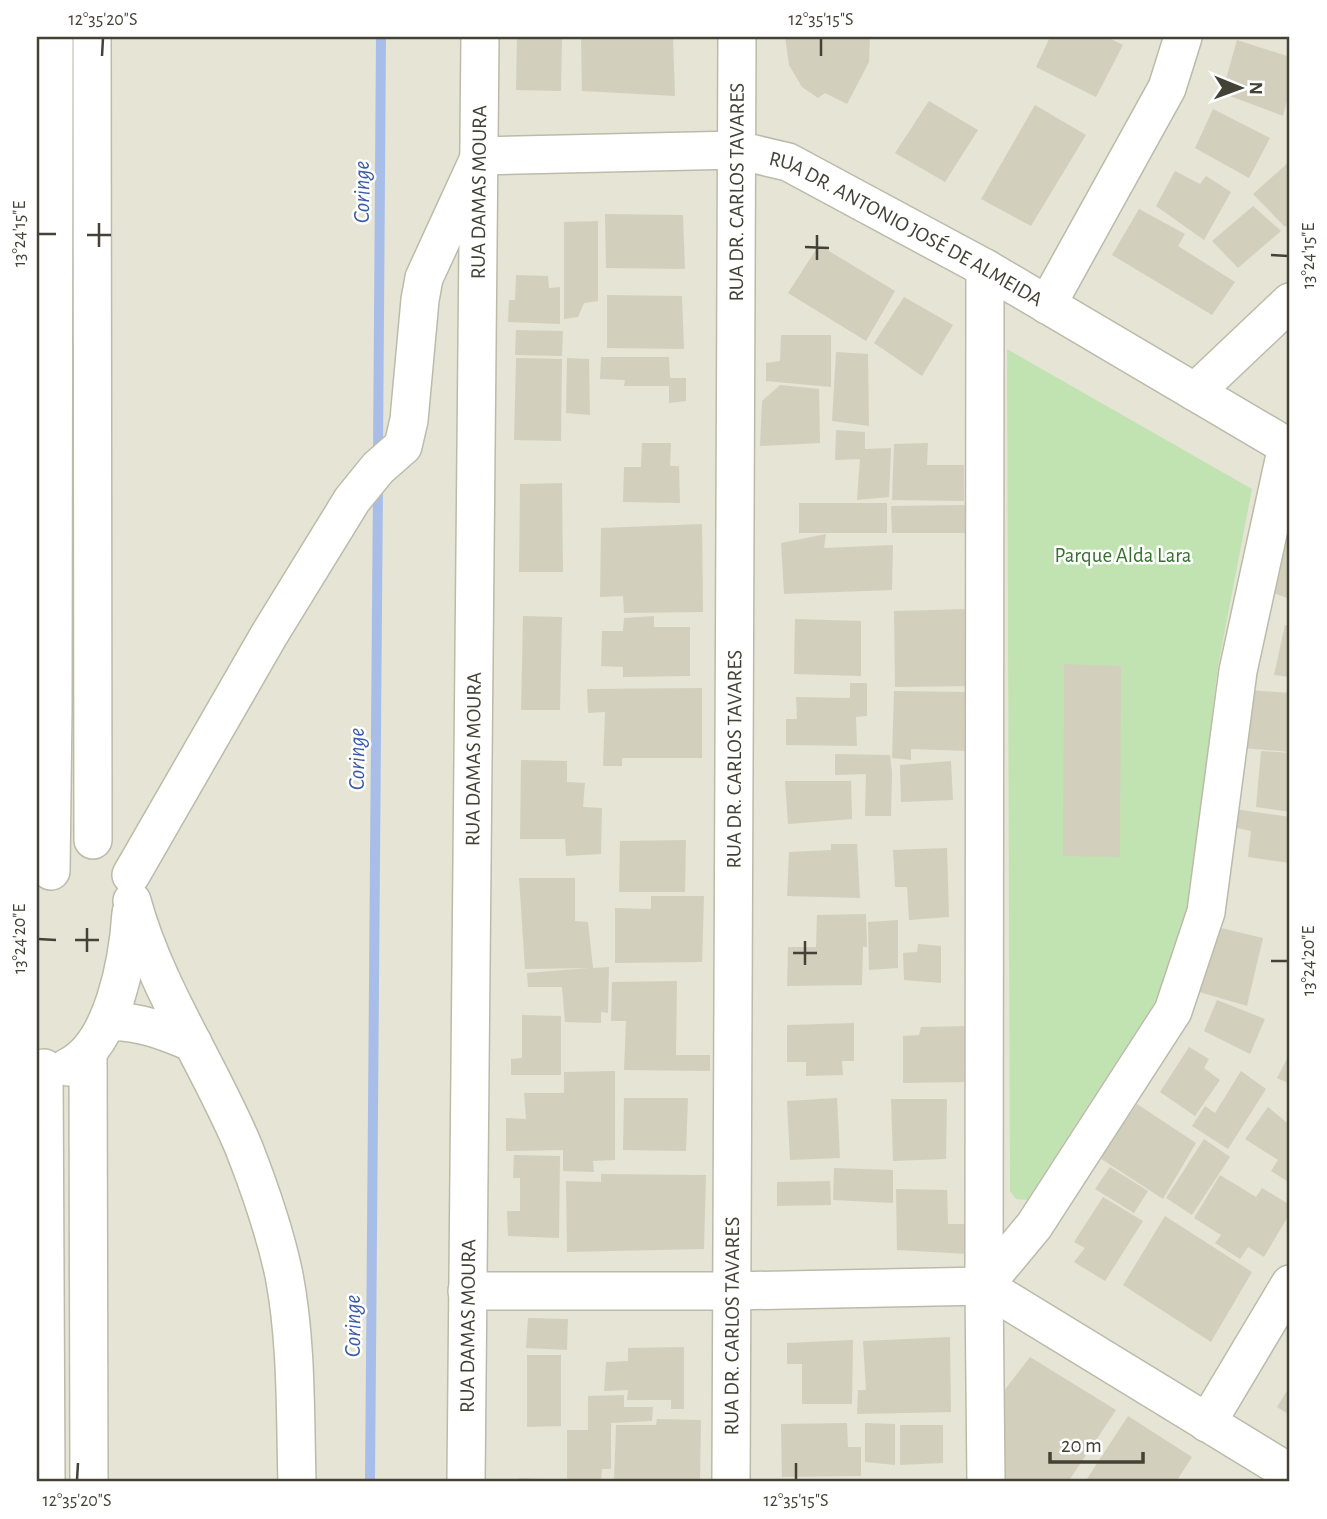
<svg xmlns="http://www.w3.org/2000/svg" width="1327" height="1519" viewBox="0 0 1327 1519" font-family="'Alegreya Sans',sans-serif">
	<rect width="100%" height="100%" fill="#f2f1e6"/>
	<rect fill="#e5e4d5" x="37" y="37" width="1253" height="1445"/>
	<polygon fill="#c1e3b2" points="1007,349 1252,489 1218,666 1189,905 1157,999 1027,1200 1016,1199 1010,1191"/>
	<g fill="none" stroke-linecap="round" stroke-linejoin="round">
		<g stroke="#a8bee9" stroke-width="10">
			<polyline points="378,456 381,37"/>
			<polyline points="370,1482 378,485"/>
		</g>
	</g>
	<g fill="#d2cfbd">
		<polygon points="517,37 562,37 561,91 516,90"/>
		<polygon points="581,37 673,37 675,96 582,91"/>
		<polygon points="785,37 870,37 869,62 847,104 825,93 818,98 802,87 789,65"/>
		<polygon points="1050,37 1107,37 1123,45 1096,97 1036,67"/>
		<polygon points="1237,40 1290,57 1290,89 1283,116 1222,93"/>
		<polygon points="929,101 978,130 945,182 895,153"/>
		<polygon points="1035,105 1086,135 1031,226 981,199"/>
		<polygon points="1213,109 1270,138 1249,178 1195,148"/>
		<polygon points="1290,161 1290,222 1285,227 1253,194"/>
		<polygon points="1175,171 1200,184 1206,176 1231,192 1204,240 1156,206"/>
		<polygon points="1253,206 1281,231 1238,268 1212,241"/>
		<polygon points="1139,209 1185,234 1178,246 1235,282 1212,315 1112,255"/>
		<polygon points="605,214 683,215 685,269 606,268"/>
		<polygon points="598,221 598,301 584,303 578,317 564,319 564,222"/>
		<polygon points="819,245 895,291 866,341 788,293"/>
		<polygon points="516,275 548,276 549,288 560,287 560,324 508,322 509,300 515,300"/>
		<polygon points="607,295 682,296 684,349 607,348"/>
		<polygon points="904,297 953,325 922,376 874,343"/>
		<polygon points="516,330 563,331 562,356 515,355"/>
		<polygon points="781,335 831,335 831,387 766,381 766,363 780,361"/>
		<polygon points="836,352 868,354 869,426 832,421"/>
		<polygon points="601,357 669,357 670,378 686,378 686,401 669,403 669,386 624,386 625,380 600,379"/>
		<polygon points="516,358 562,359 561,441 514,440"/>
		<polygon points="567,358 589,359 590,415 566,413"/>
		<polygon points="780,385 819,389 820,443 760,446 762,401"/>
		<polygon points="836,430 865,432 865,449 891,448 889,497 857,500 860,459 835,460"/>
		<polygon points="642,443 671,443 670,466 679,466 680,503 623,502 624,467 641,467"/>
		<polygon points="928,443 927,465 964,465 964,501 892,500 894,444"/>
		<polygon points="562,483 563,572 519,572 520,484"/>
		<rect x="799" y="503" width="88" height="30"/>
		<polygon points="968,505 969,533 892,533 891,506"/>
		<polygon points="1290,509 1290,599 1268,591"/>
		<polygon points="702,524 703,612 624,613 623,596 600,597 601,528"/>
		<polygon points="826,534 824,548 893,545 892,590 784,594 781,543"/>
		<polygon points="968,609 970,686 895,687 894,611"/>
		<polygon points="523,616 562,617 560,710 521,710"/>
		<polygon points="654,616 654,627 690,627 690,676 623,677 623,667 601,666 602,631 623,631 624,618"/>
		<polygon points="795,619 861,621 861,676 794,674"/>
		<polygon points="1285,625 1290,626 1290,677 1274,675"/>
		<polygon points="1064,664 1121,666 1120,857 1063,856"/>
		<polygon points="850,683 867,683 867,716 856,717 857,746 786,745 786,719 797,719 796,697 850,698"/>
		<polygon points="702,688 702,758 622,758 622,766 603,766 605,712 588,713 587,689"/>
		<polygon points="1247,690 1290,693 1290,752 1242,748"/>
		<polygon points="894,691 968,692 969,751 911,749 911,760 892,758"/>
		<polygon points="1261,751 1290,753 1290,812 1256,807"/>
		<polygon points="835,754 890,755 892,773 891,816 865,816 866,774 835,775"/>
		<polygon points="521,760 567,761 567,782 585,783 583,807 602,808 601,854 566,856 565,839 520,839"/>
		<polygon points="951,761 953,800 901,802 900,765"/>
		<polygon points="785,781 851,781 852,819 788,824"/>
		<polygon points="1235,809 1290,817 1290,863 1248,857 1251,831 1232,827"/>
		<polygon points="686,840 685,892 619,892 620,841"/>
		<polygon points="831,844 857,844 860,898 787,896 789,852 831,850"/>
		<polygon points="947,848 949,917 909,920 907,887 895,887 893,850"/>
		<polygon points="519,878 575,878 575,921 588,922 593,968 609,967 608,1013 601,1012 601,1023 565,1022 562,987 528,987 527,973 589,968 525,969"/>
		<polygon points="651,896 704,896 702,962 615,963 615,908 651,909"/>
		<polygon points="866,914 867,947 863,947 862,985 787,986 788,947 816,947 817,915"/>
		<polygon points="898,920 898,968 869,970 868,922"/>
		<polygon points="1217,927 1263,938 1247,1006 1196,991"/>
		<polygon points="918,944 941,946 941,983 904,980 903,953 917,952"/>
		<polygon points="677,981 676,1055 710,1055 710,1071 624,1070 626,1021 611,1021 612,982"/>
		<polygon points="1217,1000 1265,1019 1250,1054 1204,1031"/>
		<polygon points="522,1015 561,1016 561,1075 511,1075 511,1059 522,1058"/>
		<polygon points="854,1023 854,1061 842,1061 843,1075 806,1076 806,1062 787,1062 787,1025"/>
		<polygon points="967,1026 968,1082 903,1083 903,1036 919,1035 921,1027"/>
		<polygon points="1189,1047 1209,1059 1204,1068 1220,1080 1195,1116 1160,1092"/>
		<polygon points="1290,1053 1290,1084 1277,1078"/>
		<polygon points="615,1071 615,1160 593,1161 594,1172 563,1171 563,1150 506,1151 506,1118 526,1119 524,1093 564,1093 564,1072"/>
		<polygon points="1241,1071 1266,1089 1228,1149 1192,1126 1205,1106 1215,1113"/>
		<polygon points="624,1098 688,1098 686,1151 623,1150"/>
		<polygon points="837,1098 840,1158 790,1160 787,1101"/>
		<polygon points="891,1099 947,1099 946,1159 893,1161"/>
		<polygon points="1137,1104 1196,1143 1163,1199 1100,1158"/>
		<polygon points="1268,1107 1290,1125 1290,1183 1271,1171 1278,1160 1245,1139"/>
		<polygon points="1204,1139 1230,1157 1192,1215 1166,1198"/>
		<polygon points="514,1155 560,1156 559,1238 508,1236 507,1211 520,1211 520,1178 513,1178"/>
		<polygon points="1110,1167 1148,1191 1134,1213 1095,1189"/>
		<polygon points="834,1168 893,1170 893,1203 833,1200"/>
		<polygon points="601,1174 706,1175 704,1249 567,1252 566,1181 601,1182"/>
		<polygon points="1220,1175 1256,1197 1262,1188 1290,1205 1290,1213 1264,1257 1248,1247 1240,1259 1215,1243 1221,1235 1194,1218"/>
		<polygon points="830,1181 831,1205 777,1206 777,1182"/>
		<polygon points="896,1189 947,1190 948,1224 966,1224 968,1254 897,1250"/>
		<polygon points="1103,1197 1143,1221 1105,1281 1074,1262 1085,1248 1074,1242"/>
		<polygon points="1165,1216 1252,1272 1211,1342 1123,1285"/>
		<polygon points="528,1318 568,1319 567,1350 526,1348"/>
		<polygon points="950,1337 951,1412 857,1414 858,1390 866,1390 863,1341"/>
		<polygon points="853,1340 852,1404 802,1404 802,1364 787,1364 787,1343"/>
		<polygon points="684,1347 684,1409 671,1409 671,1400 627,1400 628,1390 604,1391 606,1362 628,1361 628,1348"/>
		<polygon points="527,1355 561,1355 561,1426 527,1427"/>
		<polygon points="1030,1357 1116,1410 1068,1482 1002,1482 1000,1396"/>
		<polygon points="1290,1386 1290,1415 1277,1407"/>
		<polygon points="624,1395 624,1407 653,1407 652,1421 611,1423 611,1469 602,1469 601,1480 567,1481 567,1430 588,1430 588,1396"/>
		<polygon points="1128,1416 1192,1457 1176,1482 1085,1482"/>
		<polygon points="657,1419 701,1420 700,1479 614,1481 616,1425 656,1425"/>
		<polygon points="847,1423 848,1447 861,1447 861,1476 782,1477 781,1424"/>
		<polygon points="865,1423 895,1424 895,1465 865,1462"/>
		<polygon points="900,1425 943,1425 943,1463 900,1465"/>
		<polygon points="519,1478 564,1480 564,1482 518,1482"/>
	</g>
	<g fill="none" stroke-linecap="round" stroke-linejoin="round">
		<defs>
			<g id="minor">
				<polyline points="92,37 93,840"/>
				<polyline points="985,268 984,1286 986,1482"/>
				<polyline points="1047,305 1167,88 1183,37"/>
				<polyline points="1195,392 1290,302"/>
				<polyline points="51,871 53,709 54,37"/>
				<path id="s1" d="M 131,875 L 269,635 L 352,500 L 378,468 L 403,446 L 409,420 L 420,300 L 424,278 L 480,156 L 737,150 L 788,162 L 985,268 L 1290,448"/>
				<path d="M 132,901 C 156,989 209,1064 244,1148 C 260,1189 275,1232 284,1275 C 297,1343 295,1414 297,1482"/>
				<path d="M 107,1022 C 137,1020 165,1031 193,1043"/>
				<polyline points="88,1052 89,1482"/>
				<path d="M 68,1067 C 114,1045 128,958 131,913"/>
				<polyline points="44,1068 46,1482"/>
				<polyline points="984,1286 1034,1226 1173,1011 1206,912 1238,671 1287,446"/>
				<polyline points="467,1291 732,1291 984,1286 1290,1473"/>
				<polyline points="1207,1423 1290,1284"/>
				<path id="s2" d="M 466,1482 L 480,37"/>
				<path id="s3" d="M 731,1482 L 737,37"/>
			</g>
		</defs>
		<use href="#minor" stroke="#bcbbaa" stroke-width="40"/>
		<use href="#minor" stroke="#fff" stroke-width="37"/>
	</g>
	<path fill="none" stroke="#444236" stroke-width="2.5" d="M 102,56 L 103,38M 821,56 L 821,38M 38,234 L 56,234M 87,235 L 111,235M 99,247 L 99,223M 805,247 L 829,248M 1271,255 L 1288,256M 817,260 L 817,235M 38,939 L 56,940M 75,940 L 99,940M 87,952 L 87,928M 793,953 L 817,953M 1271,961 L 1288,961M 805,965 L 805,941M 77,1480 L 78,1463M 796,1480 L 796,1463"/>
	<g text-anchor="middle" stroke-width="5" stroke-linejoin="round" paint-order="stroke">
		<g font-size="21" fill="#444236" stroke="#fff">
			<text dy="7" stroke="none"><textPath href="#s2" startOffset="1290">RUA DAMAS MOURA</textPath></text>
			<text dy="7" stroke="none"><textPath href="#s3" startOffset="1290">RUA DR. CARLOS TAVARES</textPath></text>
			<text dy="7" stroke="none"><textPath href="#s1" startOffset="1258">RUA DR. ANTONIO JOSÉ DE ALMEIDA</textPath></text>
			<text dy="7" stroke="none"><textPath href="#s2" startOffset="723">RUA DAMAS MOURA</textPath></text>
			<text dy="7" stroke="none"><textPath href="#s3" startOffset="723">RUA DR. CARLOS TAVARES</textPath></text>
			<text dy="7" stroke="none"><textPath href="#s2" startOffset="156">RUA DAMAS MOURA</textPath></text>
			<text dy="7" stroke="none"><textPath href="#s3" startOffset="156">RUA DR. CARLOS TAVARES</textPath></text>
		</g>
		<g font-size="21" fill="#37702f" stroke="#fff">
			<text x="1123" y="562">Parque Alda Lara</text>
		</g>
		<g font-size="23" font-style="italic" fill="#395ca6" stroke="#fff">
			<text transform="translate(361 192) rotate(-90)" y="8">Coringe</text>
			<text transform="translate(356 759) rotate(-90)" y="8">Coringe</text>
			<text transform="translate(352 1326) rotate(-90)" y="8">Coringe</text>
		</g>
	</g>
	<rect width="1327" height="1519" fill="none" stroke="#ffffff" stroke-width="77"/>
	<g transform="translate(1240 88) rotate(91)" stroke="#ffffff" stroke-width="5" paint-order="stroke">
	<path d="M0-5L12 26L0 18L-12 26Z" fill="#444236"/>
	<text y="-10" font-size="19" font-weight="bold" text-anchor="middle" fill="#444236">N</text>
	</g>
	<path d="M1050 1452v10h93v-10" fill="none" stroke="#444236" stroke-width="3.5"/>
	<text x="1061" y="1452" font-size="21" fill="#444236" stroke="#ffffff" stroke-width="5" paint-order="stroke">20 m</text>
	<rect x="38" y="38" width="1250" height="1442" fill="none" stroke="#444236" stroke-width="2.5"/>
	<g font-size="18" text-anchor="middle" fill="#444236">
		<text x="103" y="25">12°35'20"S</text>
		<text x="821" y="25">12°35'15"S</text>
		<text transform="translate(19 234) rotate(-90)" y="6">13°24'15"E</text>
		<text transform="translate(1308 256) rotate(-90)" y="6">13°24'15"E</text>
		<text transform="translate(19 939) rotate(-90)" y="6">13°24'20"E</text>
		<text transform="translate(1308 961) rotate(-90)" y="6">13°24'20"E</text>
		<text x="77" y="1506">12°35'20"S</text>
		<text x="796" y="1506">12°35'15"S</text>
	</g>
</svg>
